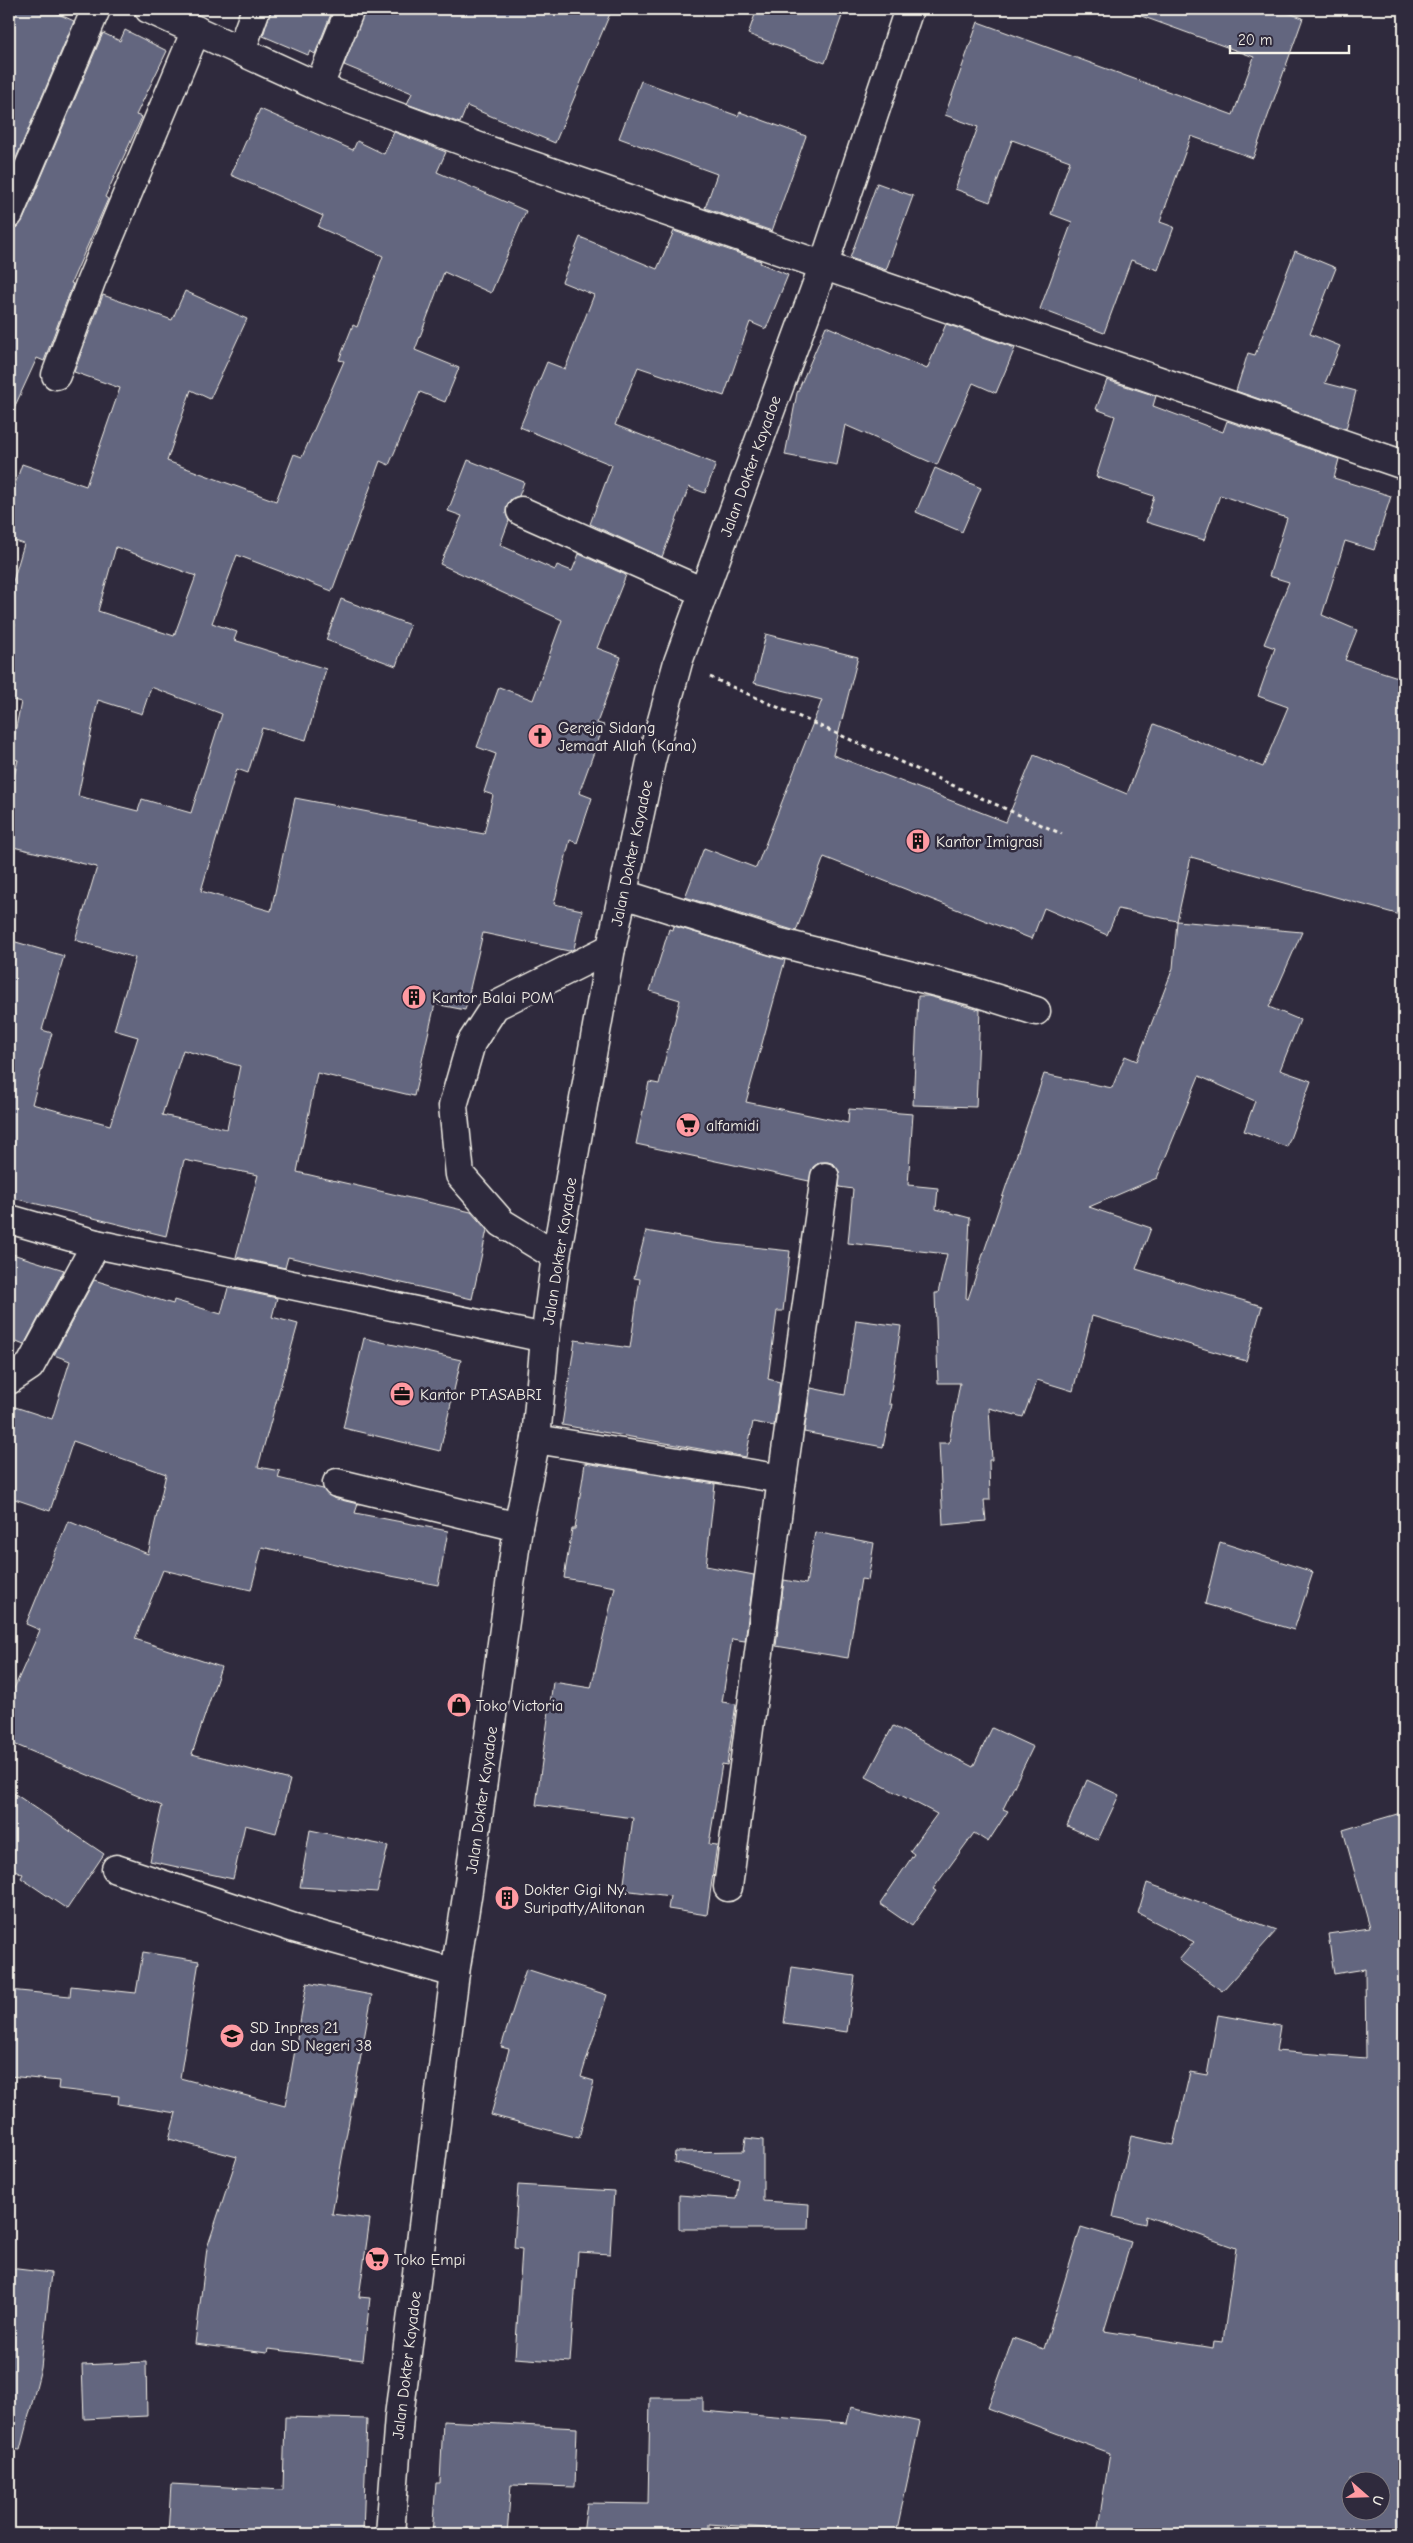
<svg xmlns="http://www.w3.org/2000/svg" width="1413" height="2543" viewBox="0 0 1413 2543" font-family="'Comic Neue',sans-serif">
	<rect width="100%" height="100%" fill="#2f2a3d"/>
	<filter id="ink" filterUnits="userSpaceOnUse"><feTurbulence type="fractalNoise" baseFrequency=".02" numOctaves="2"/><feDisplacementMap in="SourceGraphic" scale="10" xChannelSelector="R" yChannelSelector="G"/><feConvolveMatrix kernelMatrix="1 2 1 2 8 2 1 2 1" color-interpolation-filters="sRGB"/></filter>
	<g filter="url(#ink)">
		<g fill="#63667f" stroke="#f4f1e8" fill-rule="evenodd">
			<polygon points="9,9 47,9 74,21 9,175"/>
			<polygon points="271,9 333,9 315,54 310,51 308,55 263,36"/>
			<polygon points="365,9 612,9 555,143 467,106 460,123 407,104 412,93 344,65"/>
			<polygon points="757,9 822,9 842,16 825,63 748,34"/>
			<polygon points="1134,9 1277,9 1303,18 1253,158 1191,136 1160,222 1174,227 1158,270 1131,260 1104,333 1040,309 1072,222 1051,214 1070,161 1012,140 990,202 955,189 978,127 945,115 978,22 1233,115 1254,57 1133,13"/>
			<polygon points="125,30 167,51 136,115 142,117 105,197 108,199 71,283 73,284 44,361 37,358 9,419 9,229 18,227 23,220 103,33 120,41"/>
			<polygon points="641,81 738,116 740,112 806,136 772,231 705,208 717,174 619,138"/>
			<path d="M 260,109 L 353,150 L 357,141 L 384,154 L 394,132 L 446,152 L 437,172 L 526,211 L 491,293 L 444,272 L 415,350 L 459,368 L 445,402 L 420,392 L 389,465 L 380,461 L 332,591 L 237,555 L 212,623 L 237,632 L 234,640 L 326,669 L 306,740 L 262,728 L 248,773 L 237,769 L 201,891 L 271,911 L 295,798 L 484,834 L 493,795 L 484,792 L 496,754 L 477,747 L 499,687 L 533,700 L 562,620 L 440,564 L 462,516 L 448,511 L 468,460 L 524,482 L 519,496 L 511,499 L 507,505 L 506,513 L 509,521 L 500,545 L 555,570 L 557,565 L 572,571 L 579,554 L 626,575 L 597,648 L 621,657 L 597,723 L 604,725 L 579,793 L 592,798 L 577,843 L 570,840 L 554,904 L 582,910 L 574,949 L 569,951 L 483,933 L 465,1010 L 435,1004 L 414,1096 L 317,1073 L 297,1172 L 471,1212 L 487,1230 L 472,1299 L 288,1257 L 285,1268 L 236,1257 L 258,1175 L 184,1160 L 166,1236 L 9,1197 L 9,940 L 64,956 L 42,1030 L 52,1033 L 32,1104 L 110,1125 L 138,1037 L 114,1030 L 135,958 L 75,940 L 97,867 L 9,846 L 9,797 L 18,760 L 10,758 L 21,702 L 9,699 L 9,650 L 15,624 L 9,622 L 9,595 L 24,544 L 9,539 L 9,502 L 22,464 L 86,486 L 120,388 L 74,372 L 103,295 L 172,320 L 185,291 L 247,319 L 210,399 L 191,390 L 167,461 L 276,501 L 294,454 L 302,457 L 344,361 L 339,360 L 353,325 L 357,327 L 383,256 L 318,227 L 323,216 L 231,175 ZM 116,547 L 196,576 L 174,636 L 98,611 ZM 151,687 L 222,714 L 191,813 L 142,799 L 138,811 L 78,796 L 98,700 L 142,714 ZM 183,1050 L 240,1066 L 227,1129 L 162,1115 Z"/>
			<polygon points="877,183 913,196 886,270 850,258"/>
			<polygon points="674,231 761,261 760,263 788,275 766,329 750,322 724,396 638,367 615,425 716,464 705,493 689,487 662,557 590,524 612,465 520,427 547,362 565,369 594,295 562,282 580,237 657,269"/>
			<polygon points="1295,251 1336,268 1310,334 1340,346 1325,383 1356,391 1346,429 1236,391 1248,353 1255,355"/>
			<polygon points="946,324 1015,348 996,393 973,383 937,465 845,425 837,465 785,455 797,393 826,326 927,369"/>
			<polygon points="1107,380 1156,396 1153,406 1223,432 1227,421 1339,459 1334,478 1391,496 1374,550 1345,541 1322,615 1357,630 1345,660 1404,679 1404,916 1191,857 1177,921 1118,909 1107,935 1044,908 1032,939 824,857 796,931 685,897 704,848 756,868 822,700 754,683 766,634 858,657 833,755 1006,822 1034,755 1127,794 1154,724 1263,767 1288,707 1258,696 1275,648 1264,644 1289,582 1269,576 1287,518 1220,495 1204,540 1146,522 1154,496 1096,477 1115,416 1096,409"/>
			<polygon points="935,468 981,488 962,532 916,512"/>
			<polygon points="341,599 410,625 396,666 326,640"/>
			<polygon points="1177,921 1302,932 1269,1007 1300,1020 1280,1070 1311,1081 1287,1147 1244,1131 1255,1101 1199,1076 1157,1178 1089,1207 1151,1228 1136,1269 1262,1306 1246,1361 1092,1316 1073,1391 1037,1380 1023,1417 989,1408 992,1460 989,1460 990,1500 984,1500 986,1521 943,1525 939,1443 949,1443 960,1383 938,1383 935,1293 938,1293 947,1254 848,1243 853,1189 839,1187 839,1171 834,1164 828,1162 820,1162 813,1167 809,1181 636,1144 649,1082 659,1084 680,1000 650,991 669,929 673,930 674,926 785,960 746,1102 848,1123 849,1109 913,1114 908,1185 938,1188 936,1209 970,1218 966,1298 968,1299 1044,1074 1112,1088 1125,1056 1137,1061 1173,968"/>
			<polygon points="918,996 928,996 980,1010 976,1107 913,1105"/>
			<polygon points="646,1231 715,1243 790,1251 783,1311 777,1311 768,1379 780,1382 774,1426 753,1422 746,1457 562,1425 575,1340 630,1348 640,1279 634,1278"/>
			<polygon points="9,1253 64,1270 24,1345 9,1339"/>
			<polygon points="94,1280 173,1304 174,1300 221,1314 228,1288 277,1298 272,1317 298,1324 258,1467 280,1471 278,1478 323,1489 333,1498 358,1504 355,1513 448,1531 438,1585 365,1571 262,1547 251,1590 163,1570 135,1639 221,1667 192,1754 290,1780 276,1833 245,1825 233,1879 150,1861 162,1806 9,1742 9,1700 40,1630 26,1624 68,1521 148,1554 166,1474 73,1441 50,1511 9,1497 9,1405 52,1419 70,1361 54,1355"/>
			<polygon points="856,1320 901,1326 889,1404 892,1404 883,1447 804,1432 811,1388 845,1395"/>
			<polygon points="364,1338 461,1360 440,1451 343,1428"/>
			<polygon points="585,1463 715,1484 706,1566 754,1575 745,1641 732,1639 722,1702 736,1704 727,1765 722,1764 709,1844 717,1845 707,1915 668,1909 670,1896 623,1890 633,1818 536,1805 553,1682 591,1688 615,1587 564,1578 572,1529 575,1529"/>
			<polygon points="815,1532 874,1543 868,1580 861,1579 848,1658 776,1646 784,1580 806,1584"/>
			<polygon points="1220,1542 1313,1572 1294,1630 1205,1604"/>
			<polygon points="893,1726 973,1767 992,1728 1033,1747 1003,1809 1008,1811 988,1842 974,1833 933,1889 936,1891 912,1926 880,1904 914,1854 910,1851 937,1814 866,1777"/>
			<polygon points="1087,1780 1119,1795 1098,1840 1067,1826"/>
			<polygon points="9,1790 104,1854 67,1909 21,1878 23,1874 9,1867"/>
			<path d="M 1404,1812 L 1404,2534 L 1097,2534 L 1110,2453 L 988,2408 L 1013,2338 L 1044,2349 L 1081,2227 L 1131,2242 L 1104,2331 L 1213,2348 L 1214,2341 L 1223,2342 L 1236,2248 L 1146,2216 L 1145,2224 L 1113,2217 L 1131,2136 L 1173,2145 L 1190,2072 L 1207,2075 L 1218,2015 L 1280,2026 L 1276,2051 L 1366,2058 L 1365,1969 L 1334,1974 L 1328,1934 L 1370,1928 L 1343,1830 ZM 1350,2480 L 1380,2480 L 1380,2510 L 1350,2510 Z"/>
			<polygon points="310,1830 388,1846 377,1892 300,1887"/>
			<polygon points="1147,1883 1277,1930 1222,1991 1179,1960 1194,1942 1138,1913"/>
			<polygon points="143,1952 199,1961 180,2078 285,2106 307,1983 372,1995 332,2214 370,2219 359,2297 370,2298 363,2360 268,2349 267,2353 195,2344 207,2248 237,2157 169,2139 176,2113 118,2104 119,2096 58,2089 59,2081 9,2076 9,1990 70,1996 71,1986 136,1993"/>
			<polygon points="792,1967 855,1976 847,2032 784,2023"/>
			<polygon points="526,1969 607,1995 581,2077 594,2081 579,2138 491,2115 509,2049 501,2047"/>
			<polygon points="746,2138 763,2140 763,2201 809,2204 808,2229 679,2229 679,2195 736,2199 739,2179 674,2162 675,2152 744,2151"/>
			<polygon points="518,2185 614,2191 610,2254 578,2252 570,2362 515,2358 522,2249 514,2248"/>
			<polygon points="9,2268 51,2273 41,2368 20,2450 9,2449"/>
			<polygon points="146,2362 147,2416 84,2419 82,2365"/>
			<polygon points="650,2398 703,2398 703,2411 847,2423 851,2407 920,2422 896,2534 767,2534 766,2528 709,2524 709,2534 583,2534 587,2503 648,2504"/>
			<polygon points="285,2417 367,2419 363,2534 168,2534 171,2484 283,2490"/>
			<polygon points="443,2421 577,2428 575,2487 511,2485 507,2534 432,2534 436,2483 440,2483"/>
		</g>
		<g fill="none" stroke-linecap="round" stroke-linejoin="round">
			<defs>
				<g id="minor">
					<polyline points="149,9 328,91 490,151 1404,465"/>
					<polyline points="241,50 256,9"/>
					<polyline points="319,86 350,9"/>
					<polyline points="9,214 96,9"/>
					<polyline points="56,375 91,281 196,30"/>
					<polyline points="521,511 703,592"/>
					<polyline points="623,894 773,941 972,991 1036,1011"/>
					<polyline points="9,1219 96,1244 545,1338"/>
					<polyline points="556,1256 502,1223 460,1175 453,1106 471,1043 495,1006 611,948"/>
					<polyline points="9,1380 30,1366 96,1244"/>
					<polyline points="536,1439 782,1479"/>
					<polyline points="337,1483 518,1527"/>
					<polyline points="116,1869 294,1928 455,1973"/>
					<polyline points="728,1887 782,1479 825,1177"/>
					<polyline points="390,2534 399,2416 455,1973 468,1890 518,1527 536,1439 545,1338 556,1256 611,948 651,761 678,662 823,267 909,9"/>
				</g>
			</defs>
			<use href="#minor" stroke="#f4f1e8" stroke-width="31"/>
			<polyline stroke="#f4f1e8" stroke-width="3" stroke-dasharray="4 4" stroke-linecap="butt" points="710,677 1062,834"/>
			<use href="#minor" stroke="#2f2a3d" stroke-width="28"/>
		</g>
	</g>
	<defs>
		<symbol id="church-disc" viewBox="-11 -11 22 22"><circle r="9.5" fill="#ff9aa2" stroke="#2f2a3d"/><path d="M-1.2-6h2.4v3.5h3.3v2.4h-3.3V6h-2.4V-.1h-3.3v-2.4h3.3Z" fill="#111"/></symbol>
		<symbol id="building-disc" viewBox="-11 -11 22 22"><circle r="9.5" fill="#ff9aa2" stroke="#2f2a3d"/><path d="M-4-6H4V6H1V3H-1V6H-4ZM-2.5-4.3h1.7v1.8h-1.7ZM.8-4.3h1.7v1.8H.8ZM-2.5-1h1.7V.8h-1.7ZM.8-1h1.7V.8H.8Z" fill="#111"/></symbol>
		<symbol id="supermarket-disc" viewBox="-11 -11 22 22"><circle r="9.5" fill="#ff9aa2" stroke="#2f2a3d"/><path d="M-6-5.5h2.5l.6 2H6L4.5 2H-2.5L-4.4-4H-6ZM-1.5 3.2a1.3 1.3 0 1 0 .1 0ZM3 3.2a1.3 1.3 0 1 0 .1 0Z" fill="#111"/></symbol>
		<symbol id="office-disc" viewBox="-11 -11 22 22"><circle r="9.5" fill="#ff9aa2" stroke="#2f2a3d"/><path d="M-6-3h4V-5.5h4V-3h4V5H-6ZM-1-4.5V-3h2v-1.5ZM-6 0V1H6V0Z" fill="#111"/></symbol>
		<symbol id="shop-disc" viewBox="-11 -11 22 22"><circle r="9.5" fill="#ff9aa2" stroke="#2f2a3d"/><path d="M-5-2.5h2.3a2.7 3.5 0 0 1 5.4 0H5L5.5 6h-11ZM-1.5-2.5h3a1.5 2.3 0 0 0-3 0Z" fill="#111"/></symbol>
		<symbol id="school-disc" viewBox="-11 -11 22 22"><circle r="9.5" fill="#ff9aa2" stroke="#2f2a3d"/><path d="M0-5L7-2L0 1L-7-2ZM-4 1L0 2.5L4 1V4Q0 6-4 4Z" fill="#111"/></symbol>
	</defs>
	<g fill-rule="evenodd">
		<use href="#church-disc" x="526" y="722" width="28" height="28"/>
		<use href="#building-disc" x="904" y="827" width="28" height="28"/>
		<use href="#building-disc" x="400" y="983" width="28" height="28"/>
		<use href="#supermarket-disc" x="674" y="1111" width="28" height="28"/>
		<use href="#office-disc" x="388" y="1380" width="28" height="28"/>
		<use href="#shop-disc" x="445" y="1691" width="28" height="28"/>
		<use href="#building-disc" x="493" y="1884" width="28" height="28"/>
		<use href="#school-disc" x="218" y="2022" width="28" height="28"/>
		<use href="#supermarket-disc" x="363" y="2245" width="28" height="28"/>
	</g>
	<g text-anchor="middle" stroke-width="5" stroke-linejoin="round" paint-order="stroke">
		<g font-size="16" fill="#f4f1e8" stroke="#2f2a3d">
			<text transform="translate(750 466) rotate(-70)" y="6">Jalan Dokter Kayadoe</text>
			<text transform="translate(631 853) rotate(-78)" y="6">Jalan Dokter Kayadoe</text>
			<text transform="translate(559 1251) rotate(-81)" y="6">Jalan Dokter Kayadoe</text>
			<text transform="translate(481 1800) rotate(-82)" y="6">Jalan Dokter Kayadoe</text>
			<text transform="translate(406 2365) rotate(-83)" y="6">Jalan Dokter Kayadoe</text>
		</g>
		<g font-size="16" fill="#f4f1e8" stroke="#2f2a3d" text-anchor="start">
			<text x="558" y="733">Gereja Sidang<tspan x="558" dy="18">Jemaat Allah (Kana)</tspan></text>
			<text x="936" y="847">Kantor Imigrasi</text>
			<text x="432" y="1003">Kantor Balai POM</text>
			<text x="706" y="1131">alfamidi</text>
			<text x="420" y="1400">Kantor PT.ASABRI</text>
			<text x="476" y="1711">Toko Victoria</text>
			<text x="524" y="1895">Dokter Gigi Ny.<tspan x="524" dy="18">Suripatty/Alitonan</tspan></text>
			<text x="250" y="2033">SD Inpres 21<tspan x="250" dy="18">dan SD Negeri 38</tspan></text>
			<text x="394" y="2265">Toko Empi</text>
		</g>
	</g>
	<rect width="1413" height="2543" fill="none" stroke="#2f2a3d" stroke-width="30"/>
	<rect x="15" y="15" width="1383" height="2513" fill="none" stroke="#f4f1e8" stroke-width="2" filter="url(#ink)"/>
	<g transform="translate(1366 2496) rotate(110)"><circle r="24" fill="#2f2a3d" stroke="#7e7a81"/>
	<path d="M0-4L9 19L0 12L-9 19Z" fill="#ff9aa2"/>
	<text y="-8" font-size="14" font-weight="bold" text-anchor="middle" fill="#f4f1e8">U</text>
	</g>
	<path d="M1230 45v8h119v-8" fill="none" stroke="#f4f1e8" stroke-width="2.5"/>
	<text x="1238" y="45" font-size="15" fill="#f4f1e8" stroke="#2f2a3d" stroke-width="4" paint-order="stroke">20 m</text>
</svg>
